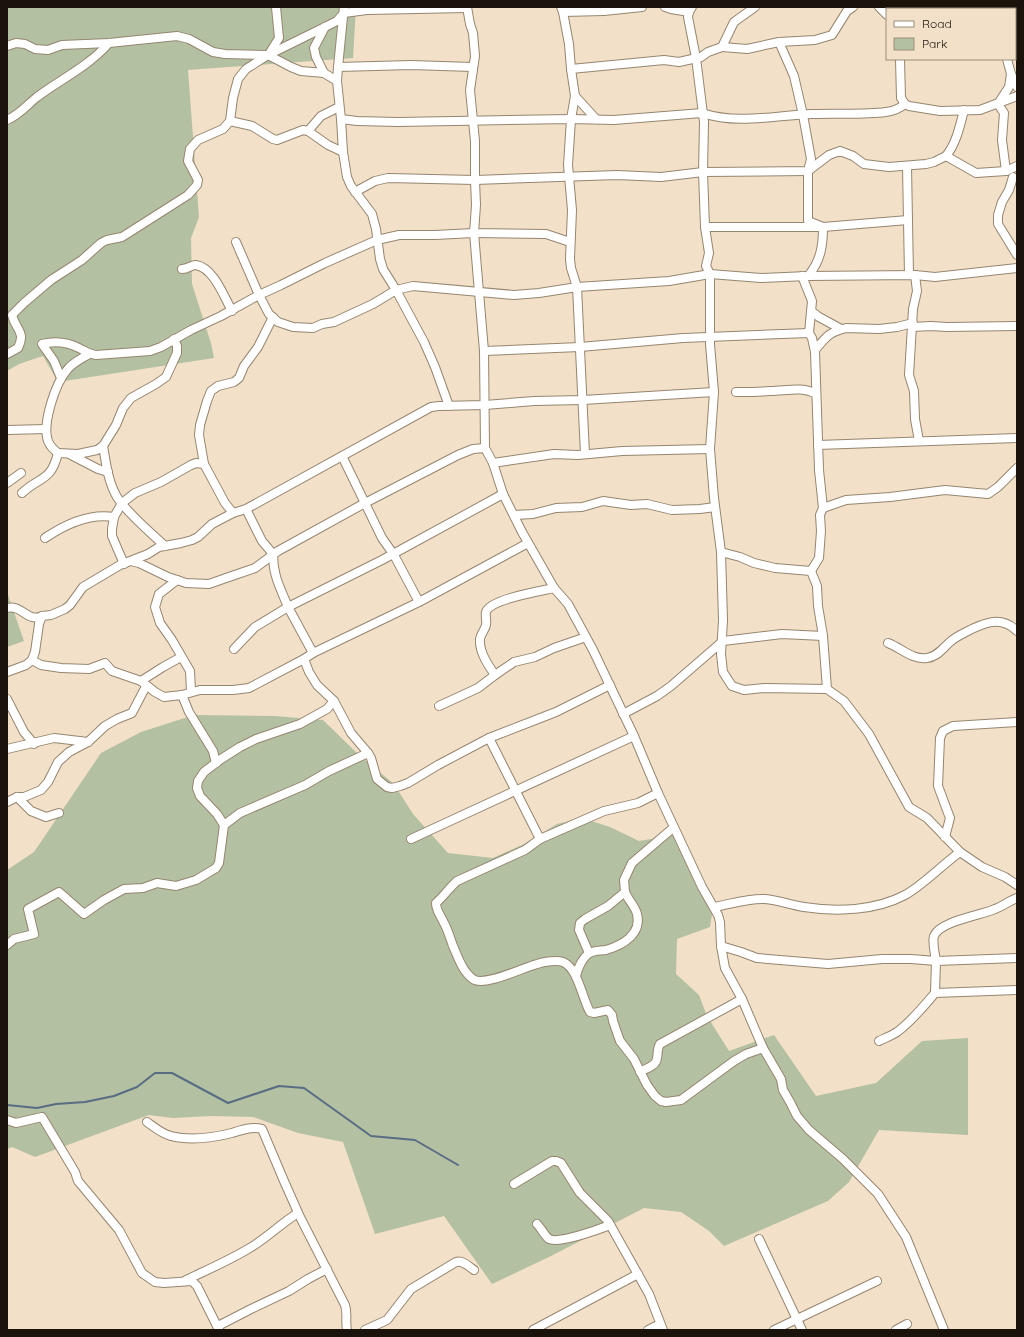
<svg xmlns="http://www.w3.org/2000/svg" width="1024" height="1337" viewBox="0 0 1024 1337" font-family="Quicksand,sans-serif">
	<rect width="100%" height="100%" fill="#f3e0c8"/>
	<g fill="#b3c0a2">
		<polygon points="7,7 356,7 353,58 188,70 199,217 191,238 192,284 211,343 214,358 58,382 43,356 19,364 7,371"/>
		<polygon points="7,592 24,641 7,647"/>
		<polygon points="194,715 274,716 323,720 360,756 394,784 413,814 448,853 493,858 524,844 557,824 582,818 610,827 639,841 676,835 713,908 710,927 677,939 676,974 699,995 707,1016 729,1051 774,1035 816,1096 876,1083 922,1041 968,1038 968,1135 879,1130 849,1182 828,1201 724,1246 709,1231 681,1212 644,1208 551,1256 492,1284 444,1216 375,1234 343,1142 298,1133 253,1117 212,1116 173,1118 149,1115 35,1157 12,1147 7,1149 7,870 34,852 101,753 141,732"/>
	</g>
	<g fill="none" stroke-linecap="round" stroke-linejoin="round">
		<polyline stroke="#586d84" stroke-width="2" points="7,1105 37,1108 56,1104 85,1102 114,1096 137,1087 155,1073 172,1073 228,1103 279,1086 304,1088 371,1136 415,1140 458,1165"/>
		<defs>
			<g id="street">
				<polyline points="467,7 470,24 473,33 475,56 470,90 475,141 475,180 476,205 474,233 546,234 570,242"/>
				<polyline points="561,7 563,12 569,44 571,69 575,96 571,119 568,165 572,210 570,259 571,268 577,287 585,454"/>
				<polyline points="665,7 671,9 689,12"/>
				<polyline points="692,7 689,12 688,17 696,58 704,122 703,172 705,227 709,253 706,266 710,274 710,344 714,392 710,449 714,498 721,552 723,620 721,654 723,672 732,686 744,690 765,688 827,689 844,701 869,734 909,807 927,818 960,852 982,867 1005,877 1017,885"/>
				<polyline points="879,7 887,15"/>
				<polyline points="904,7 904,9"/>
				<polyline points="999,7 999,9"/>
				<polyline points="563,12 604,11 642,7"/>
				<path d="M 779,42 L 794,76 L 803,115 L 811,159 L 808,171 L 808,221 L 823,227 C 823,245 821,261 808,276"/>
				<polyline points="7,46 16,43 25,44 35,49 48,50 62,45 109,43 177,36 189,39 213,52 225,54 268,55 291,67 301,71 324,73 337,81"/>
				<polyline points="722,47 747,49 779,42 815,40 832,35 847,11 853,7"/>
				<polyline points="1015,51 1017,51"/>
				<polyline points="269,54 279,38 276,7"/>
				<polyline points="900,59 901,98 905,104 909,106 940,111 980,110 1017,96"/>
				<polyline points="1007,59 1011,74 1017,87"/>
				<polyline points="338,67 344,7"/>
				<path d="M 473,67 L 411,65 L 338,67 L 337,81 L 341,119 L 357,121 L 398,122 L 571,119 L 614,120 L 702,113 C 738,125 776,115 812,114 C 835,113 863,115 886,112 C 894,111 899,109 905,104"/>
				<polyline points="571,69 664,60 679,62 701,57 708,52 722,47 734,22 755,7"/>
				<polyline points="324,73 316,57 314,48 325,27"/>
				<polyline points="575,96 596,119"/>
				<polyline points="341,119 343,152 347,177 351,186 372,214 376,229 380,259 383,269 396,290 424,342 435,367 449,406"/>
				<path d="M 7,120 C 19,115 27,105 37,97 C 61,79 89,66 109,43"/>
				<polyline points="230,121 252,126 273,139 277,140 303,130 308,131 328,145 343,152"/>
				<polyline points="308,131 321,116 339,107"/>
				<path d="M 946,156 C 956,144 960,126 964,110"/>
				<polyline points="907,166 909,275"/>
				<polyline points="1006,171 1002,140 1004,113 998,104 1009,87 1011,74"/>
				<polyline points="1013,177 1009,190 1002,202 998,215 998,224 1017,255"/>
				<polyline points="355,192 375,181 388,178 475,180 617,175 661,177 703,172 808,171 829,155 840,151 853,156 864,164 889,167 926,164 934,162 946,156 976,173 1006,171 1017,166"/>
				<polyline points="705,227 823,227 908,220"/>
				<polyline points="236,242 259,295 269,314 278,322 293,327 313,328 322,324 334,322 373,304 396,290 413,286 514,295 539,293 577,287 669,281 710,274 761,278 808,276 915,275 935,277 1017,268"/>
				<path d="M 182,269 C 188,269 191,265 196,265 C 214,268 224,297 232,311"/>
				<polyline points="915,275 917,291 913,309 909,375 914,391 915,419 919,441"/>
				<polyline points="802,276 812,301 809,333"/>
				<polyline points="811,311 819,317 841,329"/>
				<polyline points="913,327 931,326 947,327 1017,326"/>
				<path d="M 815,350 C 827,336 828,333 846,328 L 879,329 L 897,327 L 913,323"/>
				<polyline points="484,351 580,347 683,338 809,333 812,338 815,352 819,470 823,508 820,515 821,531 819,558 811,571"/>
				<path d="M 7,354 L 18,348 C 26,331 16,331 12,315 L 24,303 L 51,280 L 82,260 L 101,243 L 107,240 L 122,237 L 188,195 L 197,185 L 198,180 L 188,161 L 190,149 L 198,140 L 223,129 L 230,121 L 233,98 L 238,79 L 246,69 L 268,55 L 337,21 L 344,13 L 367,10 L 467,8 L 467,7"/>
				<path d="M 61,378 L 54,361 L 42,344 C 54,341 67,342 79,348 C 85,351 89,354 96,355 L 150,351 L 161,347 L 191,330 L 221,316 L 259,295 L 281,285 L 325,263 L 377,240 L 399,235 L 435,235 L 474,233 L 484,351 L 485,448"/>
				<path d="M 736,392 C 747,392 759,392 770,391 C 786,391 802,386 816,394"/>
				<polyline points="7,430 46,429"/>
				<polyline points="818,445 1017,438"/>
				<path d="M 103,446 C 106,463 108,482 117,497 C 127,513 150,532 165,546"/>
				<path d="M 58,453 C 54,450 50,446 48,441 C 42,424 55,384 67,370 C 72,363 81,359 89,354"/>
				<polyline points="71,455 98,469 108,472"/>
				<polyline points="342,456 382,538 394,555 419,602"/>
				<polyline points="204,464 199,435 200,425 207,401 211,391 218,386 234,382 239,378 244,366 258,347 273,317"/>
				<polyline points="7,483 21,473"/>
				<path d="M 22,493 C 40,476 51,482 58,453 L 78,454 L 97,450 L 103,446 L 116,425 L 123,408 L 131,398 L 156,384 L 166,377 L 177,353 L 177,346 L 174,339"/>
				<polyline points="503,494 382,560 288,607 313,653 304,659 309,672 317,685 334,701 351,733 368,753 371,758 377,779 387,787 392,788 400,786 408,783 438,765 489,738 556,712 610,685"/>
				<polyline points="823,508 846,500 890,497 945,490 988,494 998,487 1017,468"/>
				<polyline points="514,515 533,514 556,508 582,507 603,501 631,505 647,504 672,510 700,509 715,507"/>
				<path d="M 45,538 C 64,525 90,513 114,517"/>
				<polyline points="721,552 740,557 754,563 775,568 811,571 817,586 818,606 823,636 827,689"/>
				<polyline points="131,561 139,563 168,577 186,583 209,584 226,578 255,568 278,551 365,503 458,455 473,449 485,448 493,463 554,454 578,455 622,451 710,449"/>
				<polyline points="124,564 112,536 112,529 114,517 122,503 135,493 161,482 191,465 196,463 204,464 225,503 233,513"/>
				<polyline points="177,580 159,594 155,607 160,623 172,640 190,671 191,691"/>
				<path d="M 7,608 C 22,604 27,623 42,616"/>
				<path d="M 888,643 C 901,648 912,660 927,658 C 937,657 943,648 950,642 C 954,638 960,635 966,632 C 983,623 1001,615 1017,631"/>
				<path d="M 234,649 L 255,627 L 288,607 C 280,587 273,576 273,554 L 262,541 L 246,509"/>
				<polyline points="313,653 419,602 528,543"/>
				<polyline points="32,660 41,665 61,668 89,669 105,663 112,671 141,681 155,692 164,697 182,695 200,690 233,690 249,688 304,659"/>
				<polyline points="7,672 26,665 32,660 35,652 39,624 42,616 51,615 65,609 70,605 83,587 120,565 148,554 159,547 181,543 192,540 198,537 212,524 233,513 246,509 431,407 439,406 485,405 534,401 583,400 714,392"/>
				<polyline points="495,675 514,662 535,657 554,648 586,637"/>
				<polyline points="141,681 163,667 181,657"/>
				<polyline points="182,695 189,712 213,751 216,763"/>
				<polyline points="7,699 24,732 34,744"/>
				<path d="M 439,706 L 478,688 L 495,675 C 488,665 479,652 480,639 C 481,633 485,630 486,625 C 487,621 485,616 486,612 C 490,599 541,591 554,588"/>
				<polyline points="623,714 657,696 671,686 723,641 782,634 823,636"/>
				<path d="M 489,738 L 540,839 L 525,850 L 457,881 C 449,888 444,896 436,903 C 436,911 441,916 444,923 C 448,930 450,938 453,946 C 458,957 462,971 473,979 C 485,988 529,964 545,962 C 551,961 557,960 563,962 C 578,968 582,998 590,1012 L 594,1013 L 608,1010 L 612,1015 L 613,1021 L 620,1041 L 634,1059 L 647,1085 L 655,1096 L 661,1101 L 666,1102 L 681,1100 L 734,1061 L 746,1054 L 763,1048"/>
				<polyline points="7,749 54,738 88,742"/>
				<polyline points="658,793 702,887 718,915 720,922 721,946 725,968 742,999 763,1048 781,1079 783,1090 790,1102 797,1116 809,1130 843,1159 878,1194 906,1237 944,1330"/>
				<polyline points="17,797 31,811 46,817 59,813"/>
				<polyline points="7,802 17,797 24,797 41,790 48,782 58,762 69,752 88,742 105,726 117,719 132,713 144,690"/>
				<polyline points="224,825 217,814 200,796 197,788 198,781 204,772 221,759 240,747 256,739 300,724 327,709 334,701"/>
				<polyline points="945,837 950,818 938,786 940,738 943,731 953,726 1017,722"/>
				<polyline points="411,839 634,736 593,650 568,604 554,588 522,532 503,494 493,463"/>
				<polyline points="540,839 604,811 638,803 658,793 634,736"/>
				<path d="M 714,907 C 731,904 748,898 765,899 C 778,900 791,905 804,907 C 836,912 875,911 905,895 C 923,885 942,865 960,852"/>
				<polyline points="7,945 14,939 34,934 28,909 59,892 84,914 104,900 124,889 143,888 157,883 176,886 196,880 216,868 219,863 224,825 240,813 305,785 329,771 368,753"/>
				<path d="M 721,946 L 741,952 L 757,958 L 828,964 L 882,959 L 911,959 L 936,961 C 935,953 932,943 934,936 C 940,921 982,915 995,909 C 1003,906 1009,901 1017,898"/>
				<polyline points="589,953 579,930 580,923 585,919 608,906 625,892 624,880 632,863 673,828"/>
				<path d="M 576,976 C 578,968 581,960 588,954 C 593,950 600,951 606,950 C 623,945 642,934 637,914 C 635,906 628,900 625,892"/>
				<polyline points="935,993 936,961 1017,958"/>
				<path d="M 879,1041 C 885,1038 891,1036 897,1032 C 911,1022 924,1006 935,993 L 1017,990"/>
				<path d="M 640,1072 C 645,1069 652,1067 655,1063 C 659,1059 656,1050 660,1044 L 742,999"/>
				<polyline points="7,1120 16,1123 42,1117 75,1172 78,1181 119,1230 142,1273 155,1282 164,1283 192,1281 197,1286 219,1330"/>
				<path d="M 147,1122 C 154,1127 162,1134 171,1136 C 190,1141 212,1138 232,1133 C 241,1130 253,1126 262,1129 L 284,1181 L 300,1217 L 345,1305 C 348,1314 345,1321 347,1330"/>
				<polyline points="514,1184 552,1161 556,1161 561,1163 580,1193 608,1221 649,1294 663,1330"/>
				<path d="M 537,1224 C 541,1228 545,1236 549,1239 C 559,1244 600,1229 610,1225"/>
				<polyline points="759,1239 802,1330"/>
				<path d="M 186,1280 C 207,1270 228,1261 248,1249 C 266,1239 280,1224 298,1213"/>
				<polyline points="218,1326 251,1309 289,1291 308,1279 327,1269"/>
				<path d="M 365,1330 L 387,1320 L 411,1289 L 456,1262 C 463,1260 468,1266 474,1270"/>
				<polyline points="533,1330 638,1274"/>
				<polyline points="648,1330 660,1324"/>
				<polyline points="774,1330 877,1281"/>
				<polyline points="896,1330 907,1324"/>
			</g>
		</defs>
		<use href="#street" stroke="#96856f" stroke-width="10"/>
		<use href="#street" stroke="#fff" stroke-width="8"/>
	</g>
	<rect width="1024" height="1337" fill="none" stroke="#19130b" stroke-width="16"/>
	<rect x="886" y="8" width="130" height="52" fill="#f3e0c8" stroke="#9c8e7c"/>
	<rect x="894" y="21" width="20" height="6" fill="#ffffff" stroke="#9c8e7c"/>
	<text x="922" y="28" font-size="12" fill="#19130b">Road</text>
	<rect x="894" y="38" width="20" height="12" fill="#b3c0a2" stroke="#9c8e7c"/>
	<text x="922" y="48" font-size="12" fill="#19130b">Park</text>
</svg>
